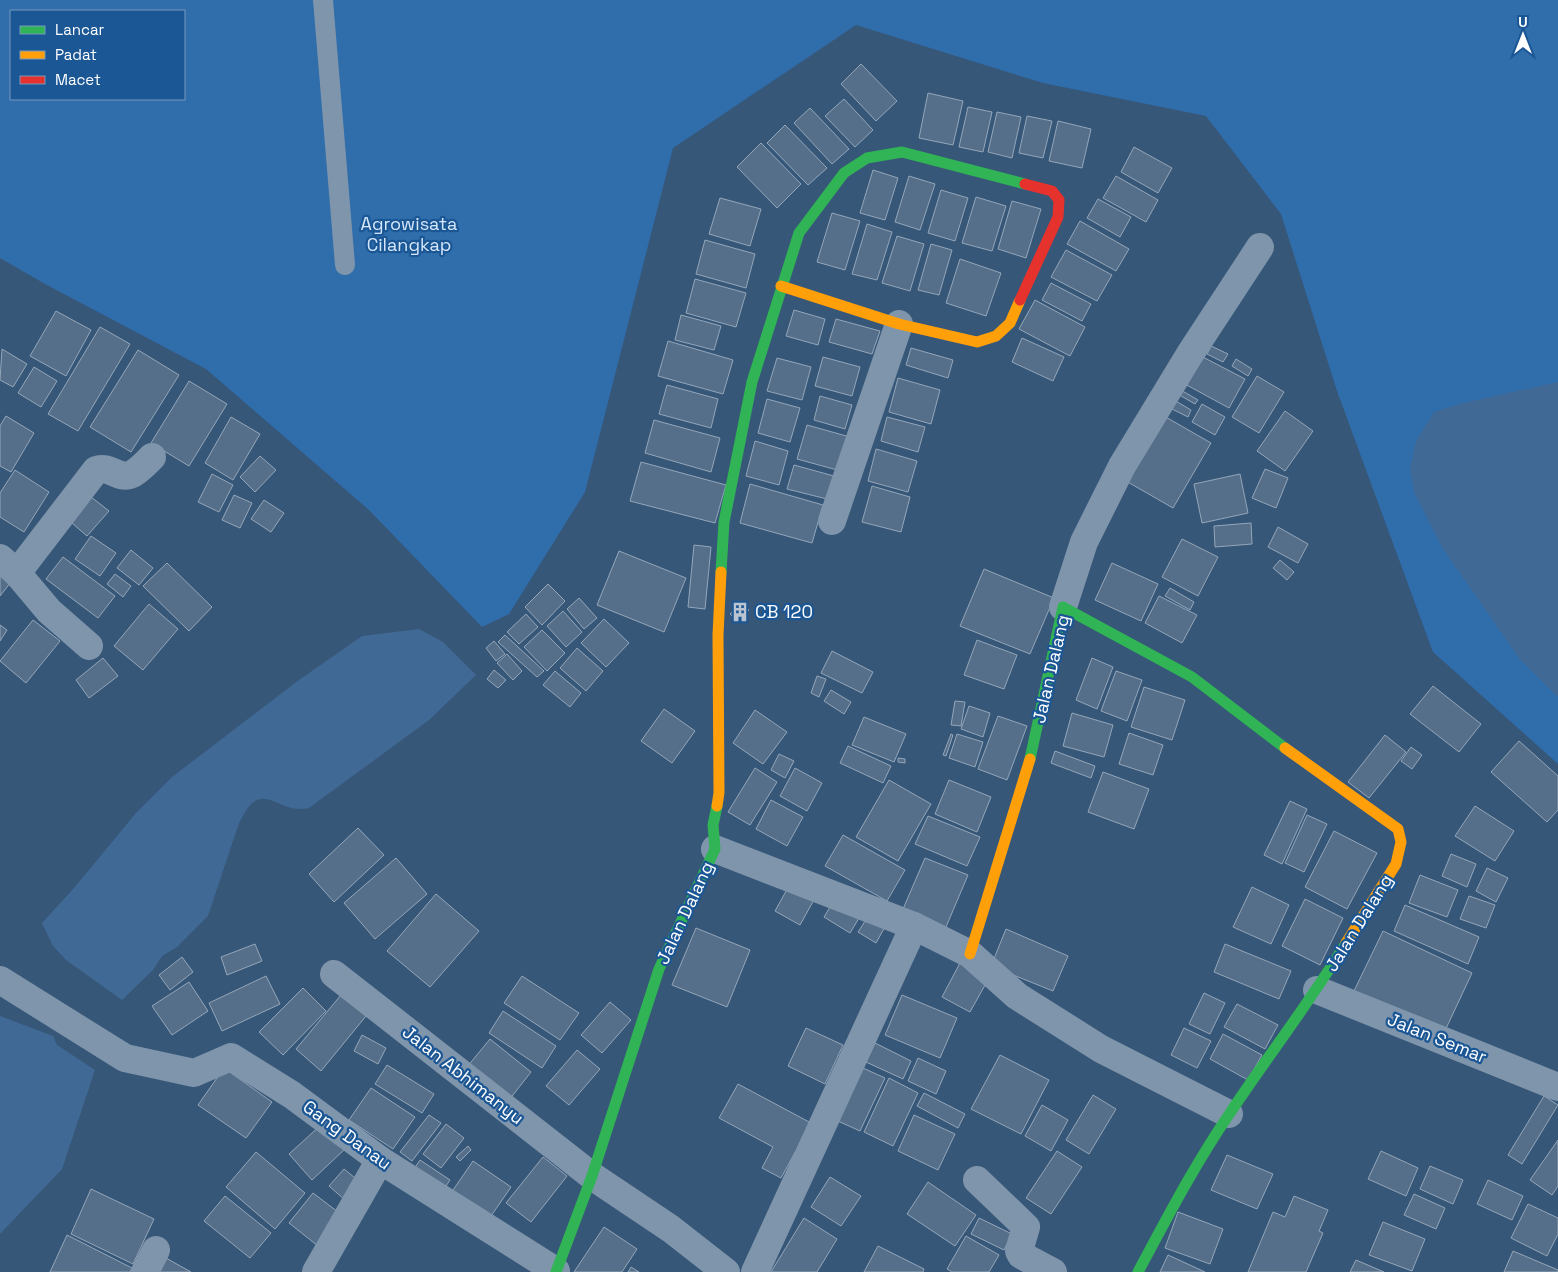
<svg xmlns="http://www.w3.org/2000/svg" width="1558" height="1272" viewBox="0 0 1558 1272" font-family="'Space Grotesk',sans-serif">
	<rect width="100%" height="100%" fill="#375779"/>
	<path fill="#306dab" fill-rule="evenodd" d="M 0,0 L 1558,0 L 1558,764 L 1433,652 L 1337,391 L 1281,214 L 1206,116 L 1043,83 L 856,25 L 673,148 L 585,492 L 509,614 L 482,627 L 369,510 L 206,369 L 45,284 L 0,258 ZM 11,11 L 184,11 L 184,99 L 11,99 Z"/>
	<g fill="#406995">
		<polygon points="1558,382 1558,697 1519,658 1443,549 1414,492 1410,468 1416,441 1434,412 1463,403"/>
		<path d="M 419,629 L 443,642 L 476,675 L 429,720 L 309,808 C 276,816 261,772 238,826 L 208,916 L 177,947 L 162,956 L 153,970 L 122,1000 L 66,960 L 53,946 L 42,923 L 74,888 L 136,813 L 172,777 L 299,680 L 362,636 Z"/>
		<polygon points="0,1016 53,1036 57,1045 95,1070 62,1169 0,1234"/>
	</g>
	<g fill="#556f8a" stroke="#94a6b9">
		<polygon points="861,64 897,101 876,121 841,84"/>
		<polygon points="928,93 963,101 953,145 919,138"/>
		<polygon points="844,99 873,130 855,147 825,116"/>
		<polygon points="968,107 992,112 983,152 959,147"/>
		<polygon points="810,108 849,149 832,164 794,123"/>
		<polygon points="997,112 1021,117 1012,158 988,152"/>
		<polygon points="1027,116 1052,121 1043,158 1019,153"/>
		<polygon points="1058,121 1091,129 1082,168 1049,161"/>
		<polygon points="785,125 827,168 808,185 767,143"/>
		<polygon points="761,143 801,184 777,208 737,167"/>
		<polygon points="1134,147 1172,168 1158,193 1121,172"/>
		<polygon points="873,170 898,178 885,220 860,213"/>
		<polygon points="909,176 935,184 920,230 895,222"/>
		<polygon points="1116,176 1158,200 1146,222 1103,198"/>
		<polygon points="941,190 968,198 955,241 928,233"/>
		<polygon points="976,197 1006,206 992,251 962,243"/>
		<polygon points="720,198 761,209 750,246 709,234"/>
		<polygon points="1098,199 1131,217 1120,237 1087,218"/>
		<polygon points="1012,201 1041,209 1026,258 998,249"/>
		<polygon points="832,213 860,221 845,270 817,262"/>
		<polygon points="1080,221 1129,249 1116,271 1067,244"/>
		<polygon points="867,224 892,232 877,280 852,274"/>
		<polygon points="897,236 924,244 910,291 882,283"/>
		<polygon points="705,240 755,254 746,288 696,274"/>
		<polygon points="931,244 952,250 939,295 918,290"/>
		<polygon points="1066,250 1112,275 1097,301 1051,277"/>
		<polygon points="960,259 1001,273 986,316 946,303"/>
		<polygon points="695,279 746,293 736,327 686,313"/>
		<polygon points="1051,283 1091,304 1082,321 1042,300"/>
		<polygon points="1035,300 1085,327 1070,356 1019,329"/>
		<polygon points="794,310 825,319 818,345 786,336"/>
		<polygon points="56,311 91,330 66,376 30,356"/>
		<polygon points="681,315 721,326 714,350 675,340"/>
		<polygon points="836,319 880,331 872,354 829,342"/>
		<polygon points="100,327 130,344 78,431 48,414"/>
		<polygon points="1022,338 1064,357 1053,381 1012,362"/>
		<polygon points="668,341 733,360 723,394 658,376"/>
		<polygon points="1211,346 1228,354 1223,362 1207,354"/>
		<polygon points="911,348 953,360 948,378 906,365"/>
		<polygon points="2,349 27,364 13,387 0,380"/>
		<polygon points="138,350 179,375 131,452 90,427"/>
		<polygon points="1199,355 1245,379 1229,408 1183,383"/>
		<polygon points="823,357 860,367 852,396 815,386"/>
		<polygon points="777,358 811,367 802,400 767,391"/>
		<polygon points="1236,359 1252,369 1248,376 1232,366"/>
		<polygon points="34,367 57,381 41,407 18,393"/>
		<polygon points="1257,376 1284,392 1259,433 1232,417"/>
		<polygon points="898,378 940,390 931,424 889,412"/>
		<polygon points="189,381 227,404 189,466 151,443"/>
		<polygon points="667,385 718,399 711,428 659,414"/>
		<polygon points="1179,389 1198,400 1195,404 1176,393"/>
		<polygon points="820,396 852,405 845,429 814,420"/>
		<polygon points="767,399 800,408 790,442 758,433"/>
		<polygon points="1174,400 1191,410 1188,417 1170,408"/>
		<polygon points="1202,404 1225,417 1215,435 1192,422"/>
		<polygon points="1285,411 1313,431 1285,471 1257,451"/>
		<polygon points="6,416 34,433 11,472 0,466 0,426"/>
		<polygon points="1164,416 1211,443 1173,508 1126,481"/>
		<polygon points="231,417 260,434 233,480 205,463"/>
		<polygon points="887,417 925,427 918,452 881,441"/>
		<polygon points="654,420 720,438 711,472 645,453"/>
		<polygon points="807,425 850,437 841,471 797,459"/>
		<polygon points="755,441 788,451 779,485 746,476"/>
		<polygon points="876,449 917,461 908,492 868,481"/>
		<polygon points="260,456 276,470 255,492 240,477"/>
		<polygon points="641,462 726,485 715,523 630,501"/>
		<polygon points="794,465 841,478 835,501 787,489"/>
		<polygon points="1265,469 1288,478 1276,508 1252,498"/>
		<polygon points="15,470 49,492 24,532 0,517 0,493"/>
		<polygon points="212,474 233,485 219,512 198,502"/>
		<polygon points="1240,474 1248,513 1202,523 1194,484"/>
		<polygon points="750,484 823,505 812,543 740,523"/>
		<polygon points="872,486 910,497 901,532 862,522"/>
		<polygon points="86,493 109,511 87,536 65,517"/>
		<polygon points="234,495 252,503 240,528 222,520"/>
		<polygon points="264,500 284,513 271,532 251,519"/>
		<polygon points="1251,523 1252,544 1215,547 1214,526"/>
		<polygon points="1278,527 1308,544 1298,563 1268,547"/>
		<polygon points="91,536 116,553 100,576 75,559"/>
		<polygon points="1182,539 1218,557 1198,596 1162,577"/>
		<polygon points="694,545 711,547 705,609 688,607"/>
		<polygon points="131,550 153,568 139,585 117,568"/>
		<polygon points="619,551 686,578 664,632 597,605"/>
		<polygon points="63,557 115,596 98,618 46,579"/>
		<polygon points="1280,560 1294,572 1287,580 1273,568"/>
		<polygon points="167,563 212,607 189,631 143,586"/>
		<polygon points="1112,563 1158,584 1141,621 1095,600"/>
		<polygon points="984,569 1054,598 1030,654 960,626"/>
		<polygon points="0,573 11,582 0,596"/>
		<polygon points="115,574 131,586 123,597 107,584"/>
		<polygon points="548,584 565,601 542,625 525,607"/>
		<polygon points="1170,588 1194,602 1190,610 1165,596"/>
		<polygon points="1159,596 1197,615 1182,643 1145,623"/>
		<polygon points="579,598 597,618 584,629 567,609"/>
		<polygon points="741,603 749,610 738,621 730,614"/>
		<polygon points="149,604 178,629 143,670 114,646"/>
		<polygon points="563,611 582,632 566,647 547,626"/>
		<polygon points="526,614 538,627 519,644 507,632"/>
		<polygon points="604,619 629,643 606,667 581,643"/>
		<polygon points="33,620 60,641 26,683 0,661"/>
		<polygon points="0,625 7,630 0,641"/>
		<polygon points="542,630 565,653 547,671 524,647"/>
		<polygon points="505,635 544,671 537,677 498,642"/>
		<polygon points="977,640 1017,655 1004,689 964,675"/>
		<polygon points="494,641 505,654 496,661 486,648"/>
		<polygon points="577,648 603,671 586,691 560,668"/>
		<polygon points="832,651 873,672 862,693 821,673"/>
		<polygon points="507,654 522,671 513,680 497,663"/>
		<polygon points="103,658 118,676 89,698 76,680"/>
		<polygon points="1092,658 1113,667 1097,709 1076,700"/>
		<polygon points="494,670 506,680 498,688 487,679"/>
		<polygon points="555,671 581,693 570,707 543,685"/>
		<polygon points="1116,671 1142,680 1127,721 1101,711"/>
		<polygon points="817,676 826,679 819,697 811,693"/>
		<polygon points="1433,686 1481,724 1459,752 1410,714"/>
		<polygon points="1144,687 1185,700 1172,740 1131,727"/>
		<polygon points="831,690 851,702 844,714 824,701"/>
		<polygon points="955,701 965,702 961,726 951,725"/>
		<polygon points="969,706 990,713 983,737 961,729"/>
		<polygon points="664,709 695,731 672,763 641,741"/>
		<polygon points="755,710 787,732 763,764 733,743"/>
		<polygon points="1072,713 1113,725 1104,757 1063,746"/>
		<polygon points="998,716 1027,726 1007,780 978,769"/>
		<polygon points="864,717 906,734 894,762 852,745"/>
		<polygon points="1129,733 1163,745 1153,775 1119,764"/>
		<polygon points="951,734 953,735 946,756 943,755"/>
		<polygon points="957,734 983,742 975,767 949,758"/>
		<polygon points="1385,735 1406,752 1369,798 1348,782"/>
		<polygon points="1519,741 1558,776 1558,810 1547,822 1491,772"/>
		<polygon points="848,746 891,766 883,783 840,763"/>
		<polygon points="1411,747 1422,755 1412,769 1401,761"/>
		<polygon points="1055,751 1095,766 1091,778 1051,763"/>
		<polygon points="779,754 794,761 785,778 771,770"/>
		<polygon points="898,758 905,759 905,763 898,762"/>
		<polygon points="755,768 777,782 750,825 728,812"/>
		<polygon points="795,768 822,783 807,811 780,796"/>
		<polygon points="1103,772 1149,789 1134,829 1088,812"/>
		<polygon points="889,780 931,804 898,861 856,837"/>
		<polygon points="949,780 991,797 977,832 935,814"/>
		<polygon points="771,800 803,817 787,846 756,829"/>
		<polygon points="1290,801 1307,809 1282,864 1264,855"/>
		<polygon points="1475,806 1514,831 1495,861 1455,836"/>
		<polygon points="1307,815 1327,824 1304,872 1285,863"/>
		<polygon points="928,816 980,837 967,866 915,844"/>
		<polygon points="358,828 384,855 334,902 309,874"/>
		<polygon points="1334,831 1377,853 1347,909 1305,887"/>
		<polygon points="843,835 905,870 887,901 825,866"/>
		<polygon points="1451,854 1476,864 1467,887 1442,876"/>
		<polygon points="396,858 427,894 375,939 344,903"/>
		<polygon points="925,858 968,875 946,927 903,909"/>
		<polygon points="1487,868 1508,878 1496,902 1476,891"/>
		<polygon points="1420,875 1458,890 1447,917 1409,903"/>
		<polygon points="790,884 815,898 800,925 775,911"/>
		<polygon points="1252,887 1289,905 1271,944 1233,927"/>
		<polygon points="436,894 479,931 430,987 387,951"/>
		<polygon points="1469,896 1495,905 1486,928 1460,919"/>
		<polygon points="836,897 862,913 850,933 824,917"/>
		<polygon points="1305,899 1343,918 1320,965 1282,946"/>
		<polygon points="1405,905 1479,937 1468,964 1394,931"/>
		<polygon points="869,915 886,925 876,943 858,932"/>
		<polygon points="696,928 750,950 727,1007 672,985"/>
		<polygon points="1006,929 1068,956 1053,991 991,966"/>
		<polygon points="1383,931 1472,973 1443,1035 1353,993"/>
		<polygon points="255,944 262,961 227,975 221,957"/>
		<polygon points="1225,944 1291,971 1279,999 1214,972"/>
		<polygon points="182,957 193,972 170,990 159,975"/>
		<polygon points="960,963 989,978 970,1012 942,997"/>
		<polygon points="266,976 280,1004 222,1031 209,1003"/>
		<polygon points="522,976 579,1013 560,1040 504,1003"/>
		<polygon points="189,982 208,1011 172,1035 152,1006"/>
		<polygon points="303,988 326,1011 283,1055 259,1032"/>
		<polygon points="1204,993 1225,1003 1210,1034 1189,1024"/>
		<polygon points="341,995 366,1016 321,1071 296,1049"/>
		<polygon points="902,995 957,1018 940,1058 885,1035"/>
		<polygon points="610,1002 631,1020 602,1053 581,1035"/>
		<polygon points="1237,1004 1278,1025 1265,1049 1224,1027"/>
		<polygon points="503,1011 556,1046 542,1068 489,1033"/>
		<polygon points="806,1028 843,1045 825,1084 788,1066"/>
		<polygon points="1184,1028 1211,1041 1197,1068 1171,1055"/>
		<polygon points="1223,1034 1262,1055 1248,1080 1210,1059"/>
		<polygon points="362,1035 386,1048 378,1064 354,1051"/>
		<polygon points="490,1039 531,1072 509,1100 467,1067"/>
		<polygon points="875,1043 911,1061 903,1079 866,1062"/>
		<polygon points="577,1050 600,1069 569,1105 546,1086"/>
		<polygon points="1000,1055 1049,1080 1021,1134 971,1109"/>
		<polygon points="918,1058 946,1071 936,1094 908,1081"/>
		<polygon points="854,1064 885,1078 860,1131 829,1117"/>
		<polygon points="387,1065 434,1094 422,1113 375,1084"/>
		<polygon points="224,1068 272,1102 246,1138 198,1105"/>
		<polygon points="889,1078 918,1093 893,1146 864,1132"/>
		<polygon points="738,1084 811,1123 781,1178 762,1168 773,1147 719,1118"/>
		<polygon points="371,1088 415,1117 393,1149 349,1120"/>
		<polygon points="924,1093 965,1114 958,1128 917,1106"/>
		<polygon points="1093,1095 1116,1109 1089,1154 1066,1140"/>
		<polygon points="1544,1096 1558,1105 1522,1164 1508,1155"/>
		<polygon points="1042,1105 1068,1120 1051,1151 1025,1136"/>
		<polygon points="429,1115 441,1123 412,1161 400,1152"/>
		<polygon points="914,1115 955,1134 938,1170 898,1151"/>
		<polygon points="322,1124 345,1149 312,1180 289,1154"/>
		<polygon points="446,1124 464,1138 441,1168 423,1154"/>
		<polygon points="1558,1140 1558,1186 1552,1195 1530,1180"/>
		<polygon points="468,1146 471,1150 460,1161 456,1157"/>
		<polygon points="1057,1151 1082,1167 1051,1214 1026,1198"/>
		<polygon points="1381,1151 1418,1168 1406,1196 1368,1179"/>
		<polygon points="256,1152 305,1193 275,1229 226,1187"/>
		<polygon points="1227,1155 1273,1174 1257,1209 1211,1190"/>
		<polygon points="543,1157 567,1176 531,1222 506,1203"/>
		<polygon points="420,1160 450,1180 442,1192 412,1172"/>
		<polygon points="473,1161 511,1187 489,1219 451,1193"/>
		<polygon points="1430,1166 1463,1180 1453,1204 1420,1189"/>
		<polygon points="344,1169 360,1182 345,1200 329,1186"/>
		<polygon points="830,1177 861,1196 841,1226 811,1207"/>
		<polygon points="1488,1180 1523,1196 1512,1220 1477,1204"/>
		<polygon points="928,1182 976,1215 955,1246 907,1214"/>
		<polygon points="91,1189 154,1219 133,1264 71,1234"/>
		<polygon points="313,1193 342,1215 318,1246 289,1223"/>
		<polygon points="1414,1194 1445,1208 1436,1229 1404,1215"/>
		<polygon points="225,1196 271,1233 250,1258 204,1221"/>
		<polygon points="1294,1196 1328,1210 1319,1231 1323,1233 1306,1272 1248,1272 1273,1212 1285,1217"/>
		<polygon points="1528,1204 1558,1218 1558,1234 1547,1256 1511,1238"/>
		<polygon points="1178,1212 1223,1229 1210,1264 1165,1248"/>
		<polygon points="804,1218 837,1239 817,1272 771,1272"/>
		<polygon points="979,1218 1012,1234 1004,1250 971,1234"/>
		<polygon points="1383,1222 1425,1239 1412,1271 1369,1255"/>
		<polygon points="604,1227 637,1249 622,1272 574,1272"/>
		<polygon points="67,1235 132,1268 130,1272 50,1272"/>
		<polygon points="966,1236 999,1255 989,1272 952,1272 947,1269"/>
		<polygon points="878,1246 924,1269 923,1272 864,1272"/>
		<polygon points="1513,1251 1558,1270 1558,1272 1504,1272"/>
		<polygon points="1168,1255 1205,1272 1160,1272"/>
		<polygon points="166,1258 191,1272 159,1272"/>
		<polygon points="1356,1260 1384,1272 1350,1272"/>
		<polygon points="631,1267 639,1272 628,1272"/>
	</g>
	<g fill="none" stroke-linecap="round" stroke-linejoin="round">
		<polyline stroke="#7f95ab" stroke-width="20" points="323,0 345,265"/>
		<g stroke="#7f95ab" stroke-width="28">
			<polyline points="832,521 899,324"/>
			<path d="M 0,558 L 17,573 L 96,470 C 109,465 118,479 130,475 C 138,472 146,463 152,457"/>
			<polyline points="17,573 49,611 89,646"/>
			<polyline points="1063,607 1084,542 1122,466 1190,354 1260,247"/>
			<polyline points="715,849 914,926 970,954 1017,996 1101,1049 1229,1114"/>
			<polyline points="334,974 592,1176 671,1229 726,1272"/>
			<polyline points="0,980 125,1058 194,1073 231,1057 292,1095 380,1160 556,1271"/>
			<polyline points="1317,990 1558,1087"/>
			<polyline points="977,1180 1026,1227 1019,1251 1021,1255 1053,1272"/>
			<polyline points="145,1272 156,1250"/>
			<polyline points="316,1272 380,1160"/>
			<polyline points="755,1272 914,926"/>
		</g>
		<g stroke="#30b455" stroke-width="11">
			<polyline points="721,572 724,522 752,382 799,233 844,173 867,158 902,152 1025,184"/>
			<polyline points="1030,759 1063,607 1192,677 1285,748"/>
			<polyline points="556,1272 592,1176 659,969 715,849 713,825 717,806"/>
			<path d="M 1138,1272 C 1167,1218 1195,1164 1230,1113 C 1268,1056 1310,1002 1346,943"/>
		</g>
		<g stroke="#ff9f0a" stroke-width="11">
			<polyline points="781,286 899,324 977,342 996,336 1010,323 1020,300"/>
			<polyline points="1285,748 1398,829 1401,842 1396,864 1346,943"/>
			<polyline points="717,806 719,793 718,635 721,572"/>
			<polyline points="970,954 1030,759"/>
		</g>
		<polyline stroke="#e5322d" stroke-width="11" points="1020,300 1058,217 1059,200 1052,191 1025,184"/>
	</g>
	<defs>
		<symbol id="building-bare" viewBox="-9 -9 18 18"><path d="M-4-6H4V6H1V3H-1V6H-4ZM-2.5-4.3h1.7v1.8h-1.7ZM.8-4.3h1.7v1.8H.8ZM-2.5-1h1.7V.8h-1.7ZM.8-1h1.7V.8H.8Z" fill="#b9c4d0" stroke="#1b5695" stroke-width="2.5" paint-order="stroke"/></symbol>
	</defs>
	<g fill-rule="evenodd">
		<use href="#building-bare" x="726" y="598" width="28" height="28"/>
	</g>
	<g text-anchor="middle" stroke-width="4.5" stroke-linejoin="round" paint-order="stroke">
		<g font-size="18" fill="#d4e7fb" stroke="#1b5695">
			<text x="409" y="230">Agrowisata<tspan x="409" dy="21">Cilangkap</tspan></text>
		</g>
		<g font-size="18" fill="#fff" stroke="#1b5695" text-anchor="start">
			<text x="755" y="618">CB 120</text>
		</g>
		<g font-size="18" fill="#fff" stroke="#1b5695">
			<text transform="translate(1051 669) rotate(-77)" y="6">Jalan Dalang</text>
			<text transform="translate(685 913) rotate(-65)" y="6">Jalan Dalang</text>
			<text transform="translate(1359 923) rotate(-58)" y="6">Jalan Dalang</text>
			<text transform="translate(1437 1038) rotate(22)" y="6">Jalan Semar</text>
			<text transform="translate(463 1075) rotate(38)" y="6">Jalan Abhimanyu</text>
			<text transform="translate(347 1135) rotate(36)" y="6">Gang Danau</text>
		</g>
	</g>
	<rect x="10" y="10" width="175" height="90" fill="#1b5695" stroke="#769abf"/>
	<rect x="20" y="26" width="25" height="8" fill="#30b455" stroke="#769abf"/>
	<text x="55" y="35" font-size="15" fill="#ffffff">Lancar</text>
	<rect x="20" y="51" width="25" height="8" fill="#ff9f0a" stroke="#769abf"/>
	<text x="55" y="60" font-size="15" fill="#ffffff">Padat</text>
	<rect x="20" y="76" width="25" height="8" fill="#e5322d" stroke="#769abf"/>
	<text x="55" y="85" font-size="15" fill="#ffffff">Macet</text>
	<g transform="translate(1523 35)" stroke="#1b5695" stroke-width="4" paint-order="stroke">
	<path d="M0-4L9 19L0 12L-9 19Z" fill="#ffffff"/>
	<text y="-8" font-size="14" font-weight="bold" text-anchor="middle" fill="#ffffff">U</text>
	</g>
</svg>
